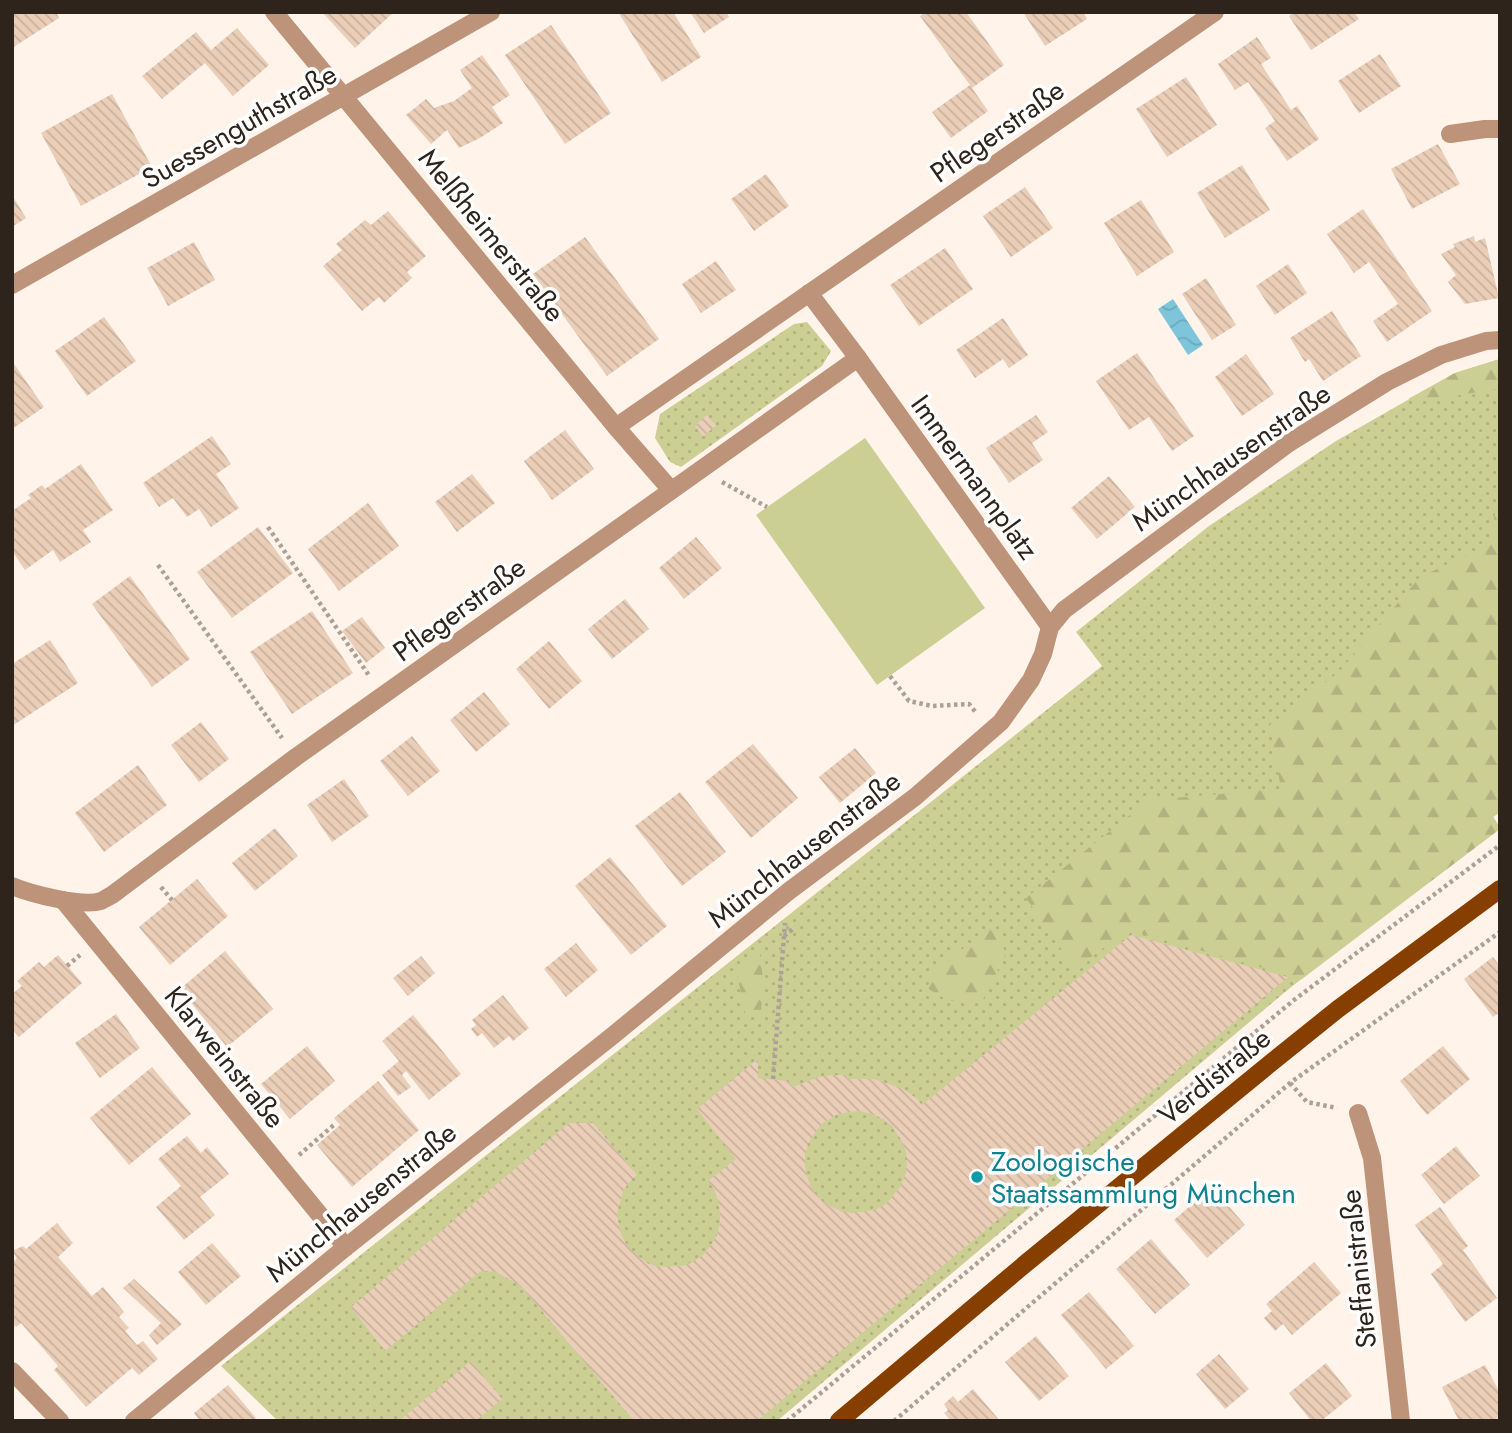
<svg xmlns="http://www.w3.org/2000/svg" width="1512" height="1433" viewBox="0 0 1512 1433" font-family="Jost,sans-serif">
	<defs>
		<pattern id="grass-dots" width="8" height="8" patternUnits="userSpaceOnUse" patternTransform="scale(1.75)"><rect width="8" height="8" fill="#cccf94"/><path d="M2 2h.1M6 6h.1" fill="none" stroke="#b0b27f" stroke-width="1.8" stroke-linecap="round"/></pattern>
		<pattern id="forest-firs" width="22" height="20" patternUnits="userSpaceOnUse" patternTransform="scale(1.75)"><rect width="22" height="20" fill="#cccf94"/><path d="M5 1l3.5 6h-7zM16 11l3.5 6h-7z" fill="#b0b27f"/></pattern>
		<pattern id="water-waves" width="16" height="10" patternUnits="userSpaceOnUse" patternTransform="scale(1.75)"><rect width="16" height="10" fill="#7ec5dc"/><path d="M0 5q4-4 8 0t8 0" fill="none" stroke="#6da9bc"/></pattern>
		<pattern id="building-back-hatch" width="6" height="6" patternUnits="userSpaceOnUse" patternTransform="scale(1.75)"><rect width="6" height="6" fill="#eaceb8"/><path d="M-1 5l2 2M0 0l6 6M5-1l2 2" fill="none" stroke="#c9b19e"/></pattern>
	</defs>
	<rect width="100%" height="100%" fill="#fff3ea"/>
	<g fill="url(#grass-dots)">
		<polygon points="807,322 831,351 822,366 681,467 670,462 655,438 660,414 794,324"/>
		<polygon points="1500,359 1500,812 1493,817 1500,827 1407,896 1285,992 777,1421 278,1421 221,1366 1102,666 1076,632 1209,526 1336,441 1455,373"/>
	</g>
	<g fill="url(#forest-firs)">
		<polygon points="1500,359 1500,421 1495,389 1449,397 1408,399 1455,373"/>
		<polygon points="1500,470 1500,812 1493,817 1500,829 1302,979 1128,930 1075,969 1026,898 1149,800 1281,789 1270,725 1339,672 1420,577 1491,544"/>
		<polygon points="994,927 1006,954 982,1001 949,1001 927,988 935,968"/>
		<polygon points="759,947 763,978 761,1014 746,1017 737,974"/>
	</g>
	<polygon fill="#cccf94" points="865,438 985,608 877,685 756,515"/>
	<polygon fill="url(#water-waves)" points="1173,299 1203,345 1188,355 1158,309"/>
	<g fill="url(#building-back-hatch)" fill-rule="evenodd">
		<polygon points="12,12 56,12 59,18 12,48"/>
		<polygon points="322,12 394,12 355,48"/>
		<polygon points="618,12 673,12 701,57 662,82"/>
		<polygon points="690,12 726,12 729,17 704,33"/>
		<polygon points="926,12 966,12 1004,65 972,88 988,111 951,138 932,112 970,85 920,16"/>
		<polygon points="1023,12 1083,12 1087,19 1045,46"/>
		<polygon points="1295,12 1354,12 1359,19 1311,50 1289,16"/>
		<polygon points="551,25 611,113 565,144 505,55"/>
		<polygon points="237,28 269,65 233,96 205,63 162,99 142,76 196,32 211,50"/>
		<polygon points="1257,37 1271,58 1261,64 1291,110 1297,106 1319,139 1287,161 1265,128 1275,121 1248,82 1235,90 1218,64"/>
		<polygon points="1380,54 1401,86 1359,113 1338,81"/>
		<polygon points="482,55 510,95 492,107 503,123 480,138 459,148 447,130 431,144 406,115 426,99 434,108 454,101 472,88 460,70"/>
		<polygon points="1186,77 1217,125 1167,157 1136,109"/>
		<polygon points="112,94 152,167 81,206 41,133"/>
		<polygon points="1438,144 1460,184 1412,209 1391,169"/>
		<polygon points="1242,165 1270,210 1225,238 1197,193"/>
		<polygon points="766,174 789,206 754,231 731,199"/>
		<polygon points="1025,187 1053,228 1011,257 983,216"/>
		<polygon points="12,195 26,218 12,227"/>
		<polygon points="1141,200 1174,252 1137,276 1104,223"/>
		<polygon points="1363,209 1432,311 1387,342 1373,321 1398,304 1369,262 1354,273 1327,234"/>
		<polygon points="388,211 426,256 407,272 412,278 384,303 379,297 362,311 323,266 342,250 336,244 365,220 371,225"/>
		<polygon points="1474,236 1475,242 1485,238 1499,298 1465,304 1448,282 1456,275 1441,254 1455,247 1453,244"/>
		<polygon points="585,237 659,339 607,376 533,274"/>
		<polygon points="194,242 215,280 168,306 147,268"/>
		<polygon points="945,248 973,289 919,326 890,285"/>
		<polygon points="716,261 736,290 701,313 682,284"/>
		<polygon points="1288,264 1307,293 1275,315 1256,286"/>
		<polygon points="1206,278 1236,325 1212,340 1182,294"/>
		<polygon points="1332,311 1361,356 1323,381 1309,359 1305,362 1290,338"/>
		<polygon points="104,317 136,361 87,396 55,351"/>
		<polygon points="1003,318 1028,355 1009,368 1003,359 975,378 956,350"/>
		<polygon points="1137,353 1194,436 1172,451 1149,417 1129,430 1096,381"/>
		<polygon points="1246,354 1274,394 1242,416 1215,377"/>
		<polygon points="12,361 44,407 12,429"/>
		<polygon points="707,415 716,426 703,436 695,426"/>
		<polygon points="1036,415 1048,432 1032,443 1043,460 1009,483 986,448"/>
		<polygon points="565,430 594,469 552,500 524,461"/>
		<polygon points="212,436 231,464 216,474 239,508 211,527 199,509 187,517 173,498 159,507 143,483"/>
		<polygon points="81,464 113,510 83,530 91,542 60,562 53,550 25,570 12,551 12,511 31,498 28,495 42,485 45,489"/>
		<polygon points="472,474 495,503 457,532 435,502"/>
		<polygon points="1109,476 1135,507 1097,539 1071,508"/>
		<polygon points="368,503 399,546 339,591 308,549"/>
		<polygon points="258,527 293,573 232,618 197,572"/>
		<polygon points="696,537 722,568 684,599 659,568"/>
		<polygon points="130,576 190,659 152,687 92,604"/>
		<polygon points="625,599 649,629 612,659 588,629"/>
		<polygon points="312,611 353,673 292,714 250,652"/>
		<polygon points="362,617 385,648 366,663 342,631"/>
		<polygon points="50,640 78,683 12,726 12,664"/>
		<polygon points="549,641 582,681 549,709 516,669"/>
		<polygon points="484,692 510,724 476,752 450,720"/>
		<polygon points="201,722 229,759 199,782 171,745"/>
		<polygon points="412,736 440,771 408,796 380,761"/>
		<polygon points="753,744 798,798 751,838 705,782"/>
		<polygon points="855,748 876,773 840,803 819,777"/>
		<polygon points="138,765 167,805 104,852 75,813"/>
		<polygon points="344,779 369,816 332,842 307,805"/>
		<polygon points="680,792 726,852 682,886 635,826"/>
		<polygon points="275,828 298,856 255,891 232,863"/>
		<polygon points="610,857 667,926 631,955 575,886"/>
		<polygon points="197,879 228,916 170,965 139,927"/>
		<path d="M 1131,935 L 1288,977 L 757,1421 L 634,1421 L 521,1286 L 496,1272 L 481,1271 L 385,1351 L 351,1307 L 569,1123 L 593,1123 L 637,1175 L 630,1181 L 623,1191 L 617,1214 L 619,1226 L 622,1237 L 629,1248 L 647,1263 L 658,1267 L 682,1266 L 693,1262 L 703,1255 L 711,1245 L 717,1235 L 720,1223 L 720,1212 L 718,1200 L 714,1189 L 708,1181 L 736,1159 L 697,1109 L 758,1059 L 758,1078 L 788,1081 L 793,1087 L 819,1077 L 834,1075 L 845,1075 L 848,1079 L 874,1079 L 903,1089 L 916,1098 L 922,1105 ZM 860,1111 L 872,1114 L 883,1119 L 892,1126 L 902,1141 L 906,1152 L 907,1164 L 905,1175 L 901,1186 L 886,1204 L 875,1210 L 852,1213 L 841,1211 L 830,1206 L 820,1199 L 812,1189 L 808,1179 L 805,1167 L 805,1156 L 808,1144 L 814,1134 L 823,1123 L 836,1115 L 848,1112 Z"/>
		<polygon points="576,943 598,970 566,997 544,969"/>
		<polygon points="225,951 273,1009 227,1047 180,989"/>
		<polygon points="58,955 82,983 19,1037 12,1029 12,994 22,986 17,981 39,962 44,967"/>
		<polygon points="421,956 435,973 408,996 393,978"/>
		<polygon points="1493,957 1500,966 1500,1012 1493,1017 1464,979"/>
		<polygon points="503,995 529,1028 513,1041 509,1036 494,1048 482,1033 477,1037 471,1029 476,1025 472,1020"/>
		<polygon points="116,1014 140,1048 100,1078 75,1043"/>
		<polygon points="413,1015 461,1074 429,1100 406,1071 402,1075 411,1087 398,1096 382,1075 399,1061 382,1041"/>
		<polygon points="307,1046 335,1081 290,1119 261,1084"/>
		<polygon points="1443,1046 1470,1079 1427,1115 1400,1081"/>
		<polygon points="152,1067 191,1114 129,1165 90,1118"/>
		<polygon points="378,1081 419,1130 352,1187 317,1145 340,1125 334,1118"/>
		<polygon points="187,1136 201,1153 207,1147 229,1174 200,1197 215,1215 184,1240 156,1207 181,1186 158,1159"/>
		<polygon points="1456,1146 1480,1176 1444,1204 1421,1175"/>
		<polygon points="1212,1187 1245,1225 1207,1258 1174,1220"/>
		<polygon points="1440,1207 1468,1246 1463,1250 1497,1298 1465,1322 1431,1274 1443,1264 1415,1225"/>
		<polygon points="57,1223 73,1243 58,1257 92,1296 103,1287 124,1312 119,1317 129,1328 125,1331 137,1345 143,1341 158,1359 139,1375 132,1368 86,1407 54,1370 58,1366 21,1323 16,1327 12,1323 12,1263 17,1258 12,1251 23,1246 26,1249"/>
		<polygon points="1151,1239 1190,1285 1155,1314 1116,1269"/>
		<polygon points="212,1243 241,1276 206,1305 178,1272"/>
		<polygon points="1314,1262 1341,1293 1292,1335 1283,1324 1275,1331 1264,1318 1272,1311 1266,1304"/>
		<polygon points="134,1279 182,1324 157,1345 149,1335 161,1323 123,1288"/>
		<polygon points="1089,1292 1134,1346 1106,1369 1061,1315"/>
		<polygon points="1036,1336 1069,1376 1039,1401 1005,1362"/>
		<polygon points="1219,1354 1249,1389 1225,1409 1196,1374"/>
		<polygon points="471,1361 502,1399 476,1421 399,1421"/>
		<polygon points="1326,1363 1352,1396 1321,1421 1311,1421 1289,1393"/>
		<polygon points="1485,1365 1500,1393 1500,1417 1492,1421 1459,1421 1442,1387"/>
		<polygon points="228,1385 256,1418 253,1421 200,1421 194,1413"/>
		<polygon points="973,1389 1000,1421 951,1421 944,1413 948,1410 944,1404 953,1396 958,1402"/>
	</g>
	<g fill="none" stroke-linecap="round" stroke-linejoin="round">
		<g stroke="#aca198" stroke-width="4.5" stroke-dasharray="3.5 3.5" stroke-linecap="butt">
			<polyline points="722,482 767,507"/>
			<polyline points="268,527 370,677"/>
			<polyline points="158,565 282,738"/>
			<polyline points="890,676 909,701 932,706 969,704 977,714"/>
			<polyline points="161,887 172,900"/>
			<polyline points="784,936 794,928"/>
			<polyline points="67,966 80,955"/>
			<polyline points="773,1079 785,923"/>
			<polyline points="1290,1083 1307,1102 1337,1108"/>
			<polyline points="299,1155 335,1124"/>
			<polyline points="787,1421 1294,1000 1500,845"/>
			<polyline points="894,1421 1290,1083 1500,932"/>
		</g>
		<g stroke="#bd937a" stroke-width="18">
			<polyline points="274,12 616,427 671,490"/>
			<polyline points="1450,134 1485,129 1500,129"/>
			<polyline points="12,285 491,12"/>
			<polyline points="809,293 858,358 1050,627"/>
			<polyline points="616,427 1215,12"/>
			<path d="M 12,886 C 31,894 82,907 101,901 C 105,899 108,897 112,895 L 296,757 L 858,358"/>
			<polyline points="63,900 346,1247"/>
			<polyline points="1358,1113 1372,1158 1401,1421"/>
			<polyline points="12,1371 60,1421"/>
			<polyline points="134,1421 346,1247 611,1037 789,891 915,797 1001,722 1031,680 1043,654 1050,627 1064,610 1289,443 1387,382 1441,355 1486,341 1500,340"/>
		</g>
		<polyline stroke="#873f00" stroke-width="18" points="839,1421 1025,1264 1272,1062 1338,1009 1500,889"/>
	</g>
	<circle fill="#0f9aa8" stroke="#fff" stroke-width="2.5" cx="977" cy="1177" r="7"/>
	<g text-anchor="middle" stroke-width="7" stroke-linejoin="round" paint-order="stroke">
		<g font-size="28" fill="#2e241b" stroke="#fff">
			<text transform="translate(239 126) rotate(-30)" y="10">Suessenguthstraße</text>
			<text transform="translate(997 131) rotate(-35)" y="10">Pflegerstraße</text>
			<text transform="translate(492 235) rotate(51)" y="10">Melßheimerstraße</text>
			<text transform="translate(1231 457) rotate(-35)" y="10">Münchhausenstraße</text>
			<text transform="translate(975 477) rotate(54)" y="10">Immermannplatz</text>
			<text transform="translate(459 609) rotate(-36)" y="10">Pflegerstraße</text>
			<text transform="translate(804 849) rotate(-38)" y="10">Münchhausenstraße</text>
			<text transform="translate(225 1057) rotate(51)" y="10">Klarweinstraße</text>
			<text transform="translate(1214 1076) rotate(-39)" y="10">Verdistraße</text>
			<text transform="translate(361 1202) rotate(-39)" y="10">Münchhausenstraße</text>
			<text transform="translate(1358 1269) rotate(-96)" y="10">Steffanistraße</text>
		</g>
		<g font-size="28" fill="#0d838f" stroke="#fff" text-anchor="start">
			<text x="991" y="1171">Zoologische<tspan x="991" dy="32">Staatssammlung München</tspan></text>
		</g>
	</g>
	<rect width="1512" height="1433" fill="none" stroke="#2e241b" stroke-width="28"/>
</svg>
